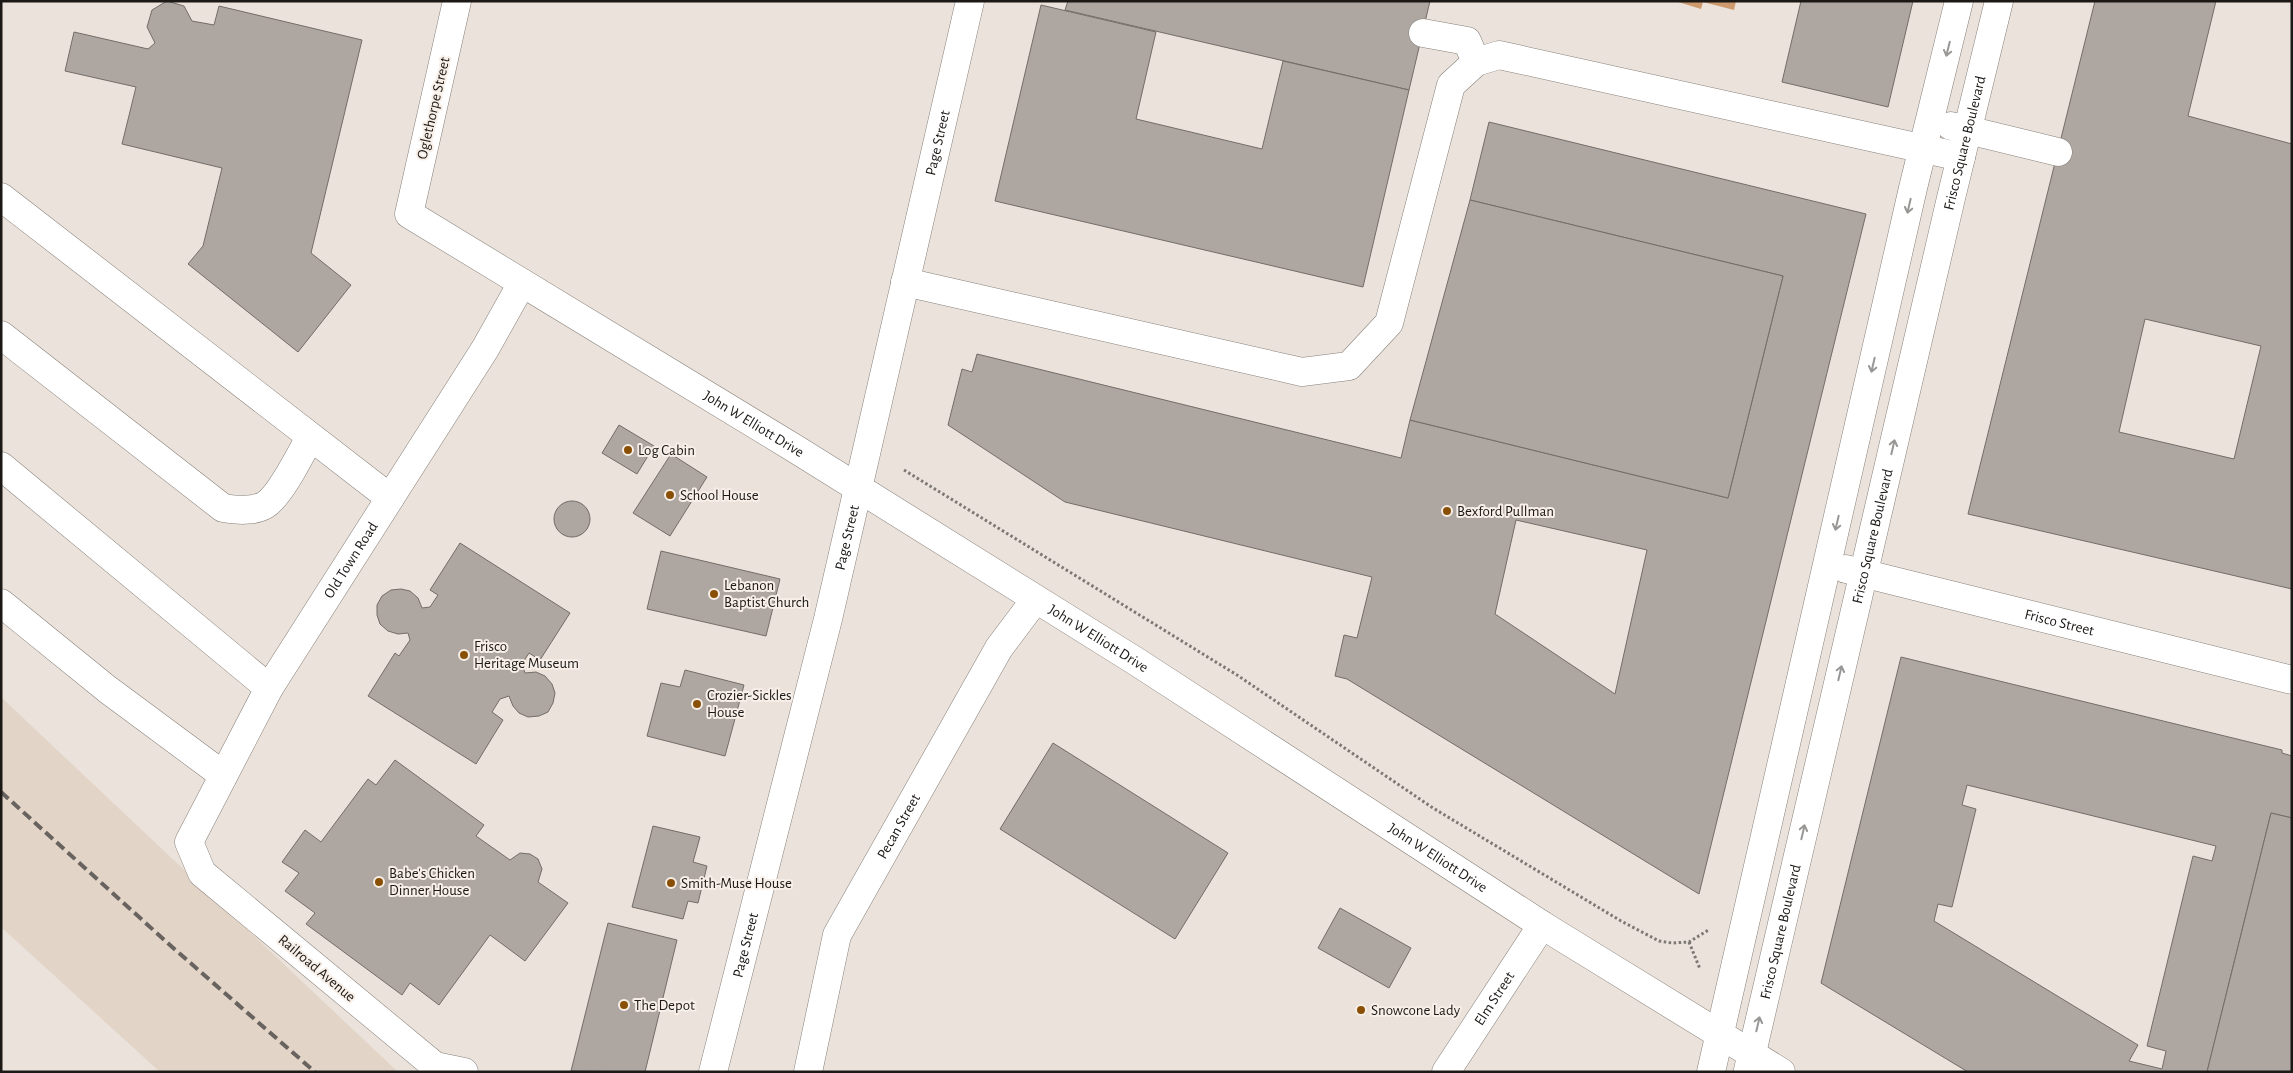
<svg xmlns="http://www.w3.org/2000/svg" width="2293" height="1073" viewBox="0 0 2293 1073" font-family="'Alegreya Sans',sans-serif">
	<rect width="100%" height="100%" fill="#eae2db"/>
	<polygon fill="#e3d4c8" points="1,697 398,1072 160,1072 1,927"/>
	<polygon fill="#cc9a6c" points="1675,1 1736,1 1734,10 1703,2 1701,9"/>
	<g fill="#aea6a0" stroke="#746d67" fill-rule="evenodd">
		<polygon points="167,1 184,6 192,21 214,25 219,6 362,40 311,253 351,285 298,352 188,264 203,246 222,168 122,144 136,87 65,71 74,32 148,49 155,43 147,27 152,10"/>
		<polygon points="1068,1 1430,1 1409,90 1065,10"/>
		<polygon points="1801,1 1913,1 1888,107 1782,82"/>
		<path d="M 2095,1 L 2216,1 L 2188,116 L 2292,144 L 2292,589 L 1968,514 ZM 2145,319 L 2261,346 L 2234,459 L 2119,432 Z"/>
		<polygon points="1041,5 1156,32 1136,119 1262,149 1283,61 1409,90 1363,287 995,201"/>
		<path d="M 1489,122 L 1866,214 L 1699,894 L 1347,679 L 1335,676 L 1344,635 L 1357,638 L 1372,577 L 1065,502 L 948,425 L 962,369 L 972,372 L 977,354 L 1401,458 L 1410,420 L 1728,498 L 1783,276 L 1470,200 ZM 1516,520 L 1647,550 L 1615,694 L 1495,614 Z"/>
		<polygon points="1470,200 1783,276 1728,498 1410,420"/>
		<polygon points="619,425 654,446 637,474 602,453"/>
		<polygon points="671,454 707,477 670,536 633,513"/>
		<circle cx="572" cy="519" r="18"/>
		<polygon points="460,543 570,613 540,660 529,653 522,664 525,673 536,672 545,676 552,684 555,693 553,703 548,712 539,716 528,717 519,713 513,706 509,696 500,699 492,712 503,720 476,764 368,696 395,653 399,656 410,640 408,633 398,634 388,631 380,624 377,615 377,605 382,596 391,590 401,589 410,591 418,598 422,608 430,607 438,595 430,590"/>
		<polygon points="661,551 780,579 766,636 647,609"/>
		<path d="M 1901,657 L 2282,750 L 2282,753 L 2292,756 L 2292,818 L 2271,813 L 2207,1072 L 1968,1072 L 1821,983 ZM 1967,785 L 2216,846 L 2212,861 L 2193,856 L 2147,1046 L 2166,1051 L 2162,1069 L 2129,1061 L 2138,1045 L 1934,921 L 1938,904 L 1952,907 L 1976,809 L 1962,805 Z"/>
		<polygon points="685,670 744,685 725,756 647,736 661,683 680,687"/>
		<polygon points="1053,743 1228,853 1175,939 1000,829"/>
		<polygon points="395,760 484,825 476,836 510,860 520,853 530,854 538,859 542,869 538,882 568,903 525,961 490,935 439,1005 410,983 402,995 306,924 315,913 285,891 299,873 282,862 305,830 321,842 368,779 376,785"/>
		<polygon points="2271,813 2292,818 2292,1072 2207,1072"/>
		<polygon points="653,826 700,837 693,862 707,866 698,903 688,901 683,919 632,907"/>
		<polygon points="1340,908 1411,948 1389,988 1318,948"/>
		<polygon points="608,923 677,940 645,1072 571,1071"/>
	</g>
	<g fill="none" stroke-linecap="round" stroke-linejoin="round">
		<defs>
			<g id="minor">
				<path id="s1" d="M 457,1 L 409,214 L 794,448 L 1137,662 L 1542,925 L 1781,1072"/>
				<polyline points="1423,33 1467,41 1476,62"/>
				<polyline points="1951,126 2058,152"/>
				<polyline points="1,197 390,498"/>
				<polyline points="905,282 1302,372 1349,366 1389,323 1451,85 1476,62 1499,55 1961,157"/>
				<path d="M 1,335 L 223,508 C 236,510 253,512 265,505 C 280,496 301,454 310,437"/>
				<polyline points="1,466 269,688"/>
				<path id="s2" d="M 1846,569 L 2292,680"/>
				<polyline points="1,603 107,689 223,775"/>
				<path id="s3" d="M 1748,1070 L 1951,198 L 1999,1"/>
				<path id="s4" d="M 464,1072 L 435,1066 L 202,873 L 189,842 L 269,688 L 485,349 L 522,283"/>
				<path id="s5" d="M 713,1072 L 828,619 L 970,1"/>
				<path id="s6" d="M 808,1072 L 837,935 L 999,648 L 1035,600"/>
				<path id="s7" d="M 1446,1072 L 1542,925"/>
				<polyline points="1711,1072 1913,188 1959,1"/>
			</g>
		</defs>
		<use href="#minor" stroke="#88807a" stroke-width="29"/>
		<g stroke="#7d7873" stroke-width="3" stroke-dasharray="2.5 2.5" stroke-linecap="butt">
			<polyline points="904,470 1237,675 1433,808 1621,921 1659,941 1672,943 1689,942 1710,929"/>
			<polyline points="1689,942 1700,969"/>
		</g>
		<use href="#minor" stroke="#fff" stroke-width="28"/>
		<polyline stroke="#68635f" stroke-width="4" stroke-dasharray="10 5" stroke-linecap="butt" points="1,792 171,946 315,1072"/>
	</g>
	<defs><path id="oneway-shaft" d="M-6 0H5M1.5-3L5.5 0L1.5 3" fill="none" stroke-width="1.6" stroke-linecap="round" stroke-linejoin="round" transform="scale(1.25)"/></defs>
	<g stroke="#989796">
		<use href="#oneway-shaft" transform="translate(1948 49) rotate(104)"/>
		<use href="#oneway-shaft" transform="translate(1909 206) rotate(103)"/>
		<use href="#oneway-shaft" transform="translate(1873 365) rotate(103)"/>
		<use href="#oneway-shaft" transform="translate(1893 447) rotate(-77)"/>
		<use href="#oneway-shaft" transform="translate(1837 523) rotate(103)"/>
		<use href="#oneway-shaft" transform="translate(1840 673) rotate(-77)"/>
		<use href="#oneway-shaft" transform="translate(1803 832) rotate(-77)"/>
		<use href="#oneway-shaft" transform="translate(1758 1024) rotate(-77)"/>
	</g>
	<g fill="#895005" stroke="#f7efe8" stroke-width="2">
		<circle cx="628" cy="450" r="5"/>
		<circle cx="670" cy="495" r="5"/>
		<circle cx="1447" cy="511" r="5"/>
		<circle cx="714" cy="594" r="5"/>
		<circle cx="464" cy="655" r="5"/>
		<circle cx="697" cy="704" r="5"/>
		<circle cx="379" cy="882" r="5"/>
		<circle cx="671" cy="883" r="5"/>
		<circle cx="624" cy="1005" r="5"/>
		<circle cx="1361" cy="1010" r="5"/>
	</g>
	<g text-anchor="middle" stroke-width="4" stroke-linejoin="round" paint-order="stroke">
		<g font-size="15" fill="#1b1816" stroke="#f7efe8">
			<text transform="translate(433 108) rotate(-77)" y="5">Oglethorpe Street</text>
			<text dy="5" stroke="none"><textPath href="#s3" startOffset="952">Frisco Square Boulevard</textPath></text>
			<text dy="5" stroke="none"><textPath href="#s5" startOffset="956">Page Street</textPath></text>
			<text dy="5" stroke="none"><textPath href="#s1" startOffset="622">John W Elliott Drive</textPath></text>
			<text dy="5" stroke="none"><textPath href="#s3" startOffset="548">Frisco Square Boulevard</textPath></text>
			<text dy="5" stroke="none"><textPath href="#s5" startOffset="551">Page Street</textPath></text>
			<text dy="5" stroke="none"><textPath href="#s4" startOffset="691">Old Town Road</textPath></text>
			<text dy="5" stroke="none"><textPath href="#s2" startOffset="220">Frisco Street</textPath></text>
			<text dy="5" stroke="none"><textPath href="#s1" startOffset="1028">John W Elliott Drive</textPath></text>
			<text dy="5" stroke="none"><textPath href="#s6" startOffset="265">Pecan Street</textPath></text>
			<text dy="5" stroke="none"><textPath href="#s1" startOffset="1432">John W Elliott Drive</textPath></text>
			<text dy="5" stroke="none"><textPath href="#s3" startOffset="142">Frisco Square Boulevard</textPath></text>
			<text dy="5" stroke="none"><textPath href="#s5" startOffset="131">Page Street</textPath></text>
			<text transform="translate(317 968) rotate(40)" y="5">Railroad Avenue</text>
			<text dy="5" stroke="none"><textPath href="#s7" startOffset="88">Elm Street</textPath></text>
		</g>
		<g font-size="15" fill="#1b1816" stroke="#f7efe8" text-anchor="start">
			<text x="638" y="455">Log Cabin</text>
			<text x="680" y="500">School House</text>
			<text x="1457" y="516">Bexford Pullman</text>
			<text x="724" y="590">Lebanon<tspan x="724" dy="17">Baptist Church</tspan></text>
			<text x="474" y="651">Frisco<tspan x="474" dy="17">Heritage Museum</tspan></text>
			<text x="707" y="700">Crozier-Sickles<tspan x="707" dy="17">House</tspan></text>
			<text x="389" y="878">Babe's Chicken<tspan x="389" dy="17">Dinner House</tspan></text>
			<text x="681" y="888">Smith-Muse House</text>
			<text x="634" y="1010">The Depot</text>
			<text x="1371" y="1015">Snowcone Lady</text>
		</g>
	</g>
	<rect width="2293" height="1073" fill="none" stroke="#1b1816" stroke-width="5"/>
</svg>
